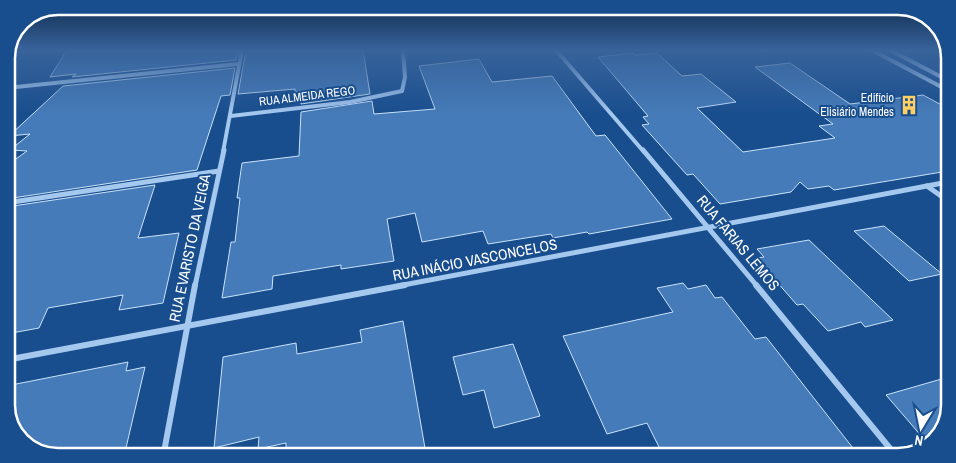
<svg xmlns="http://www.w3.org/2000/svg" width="956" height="463" viewBox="0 0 956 463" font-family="'Archivo Narrow',sans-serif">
	<rect width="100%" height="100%" fill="#194e8e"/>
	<g fill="#457bb8" stroke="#cbe2fa">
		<polygon points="67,50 238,50 236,60 72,77 76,74 50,77"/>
		<polygon points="246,50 363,50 370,94 301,104 301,91 295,92 295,89 238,94"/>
		<polygon points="633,53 635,55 657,53 682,76 701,74 736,102 697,108 743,152 835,138 819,126 833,124 755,67 790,63 850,104 923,95 949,109 948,171 834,190 829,186 808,189 800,182 791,192 720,204 693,174 687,175 642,125 649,124 643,117 648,116 598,57"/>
		<polygon points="479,59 492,82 552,76 596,136 605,135 672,219 589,234 587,232 553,238 551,234 488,244 483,231 422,242 415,213 387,219 394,261 341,269 341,265 273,276 272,289 222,298 231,242 235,242 240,198 237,198 242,163 299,156 301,112 372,101 374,114 435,109 419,66"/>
		<polygon points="235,68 230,95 221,96 197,170 6,199 6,166 27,151 10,150 30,134 9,136 63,86"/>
		<polygon points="155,185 138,238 179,233 163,303 119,310 123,295 48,308 39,328 6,334 6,207"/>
		<polygon points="884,226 942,274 909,281 854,231"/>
		<polygon points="809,240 893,320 865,327 861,322 828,331 803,304 797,305 756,258 764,257 757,249"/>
		<polygon points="683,283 688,289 706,285 715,298 722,297 755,339 766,337 860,457 663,455 647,423 607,434 563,336 673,312 657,288"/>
		<polygon points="403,321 426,454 286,453 286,443 258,449 259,437 214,448 223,357 296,343 297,354 362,342 360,330"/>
		<polygon points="513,344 540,416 494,428 484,390 463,395 453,357"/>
		<polygon points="128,362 126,371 145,367 125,452 36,452 15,434 6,408 6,386"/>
		<polygon points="945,378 944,427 929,445 886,395"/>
	</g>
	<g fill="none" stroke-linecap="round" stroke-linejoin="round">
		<g stroke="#a5c8ef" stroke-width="4">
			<polyline points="556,50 644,152"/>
			<polyline points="872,50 949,91"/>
			<polyline points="890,50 949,81"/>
			<polyline points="6,88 238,64"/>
			<polyline points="231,116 350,102 402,91 405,77 403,50"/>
			<polyline points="223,152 242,50"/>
		</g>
		<g stroke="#a5c8ef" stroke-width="5">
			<polyline points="643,150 757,286"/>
			<polyline points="927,186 948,201"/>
			<polyline points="6,203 219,171"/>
			<polyline points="195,286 224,150"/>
			<polyline points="398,286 948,182"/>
		</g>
		<g stroke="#a5c8ef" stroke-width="6">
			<polyline points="756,285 897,457"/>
			<polyline points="6,360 405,285"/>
			<polyline points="164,452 195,285"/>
		</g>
	</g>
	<linearGradient id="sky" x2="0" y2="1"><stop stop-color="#0e2b4e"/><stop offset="0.44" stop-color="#38639b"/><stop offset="1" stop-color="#38639b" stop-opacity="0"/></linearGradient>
	<rect width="956" height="114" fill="url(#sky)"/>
	<defs>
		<symbol id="building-bare" viewBox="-9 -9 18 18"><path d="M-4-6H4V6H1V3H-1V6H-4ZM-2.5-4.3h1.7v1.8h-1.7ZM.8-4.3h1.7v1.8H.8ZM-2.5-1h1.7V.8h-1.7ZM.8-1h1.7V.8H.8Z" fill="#ffcf63" stroke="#194e8e" stroke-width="2.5" paint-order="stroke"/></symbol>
	</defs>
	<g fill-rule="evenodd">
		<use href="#building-bare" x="895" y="91" width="28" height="28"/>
	</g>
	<g text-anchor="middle" stroke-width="4" stroke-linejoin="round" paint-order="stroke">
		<g font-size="12" fill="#fff" stroke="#194e8e">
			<text transform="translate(307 96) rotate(-7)" y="4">RUA ALMEIDA REGO</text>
		</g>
		<g font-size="12" fill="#fff" stroke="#194e8e" text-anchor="end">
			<text x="894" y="102">Edifício<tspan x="894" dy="14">Elisiário Mendes</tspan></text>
		</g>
		<g font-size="15" fill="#fff" stroke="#194e8e">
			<text transform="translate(738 243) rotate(50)" y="5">RUA FARIAS LEMOS</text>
			<text transform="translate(190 248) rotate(-78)" y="5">RUA EVARISTO DA VEIGA</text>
			<text transform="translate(475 260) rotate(-11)" y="5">RUA INÁCIO VASCONCELOS</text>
		</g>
	</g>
	<path d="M0 0H956V463H0ZM58 15H898A43 43 0 0 1 941 58V405A43 43 0 0 1 898 448H58A43 43 0 0 1 15 405V58A43 43 0 0 1 58 15Z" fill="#194e8e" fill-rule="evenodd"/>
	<path fill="none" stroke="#fff" stroke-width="2.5" d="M58 15H898A43 43 0 0 1 941 58V405A43 43 0 0 1 898 448H58A43 43 0 0 1 15 405V58A43 43 0 0 1 58 15Z"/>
	<g transform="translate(921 428) rotate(190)" stroke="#194e8e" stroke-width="4" paint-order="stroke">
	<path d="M0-4L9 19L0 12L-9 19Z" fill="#ffffff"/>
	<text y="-8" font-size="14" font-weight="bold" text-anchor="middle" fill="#ffffff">N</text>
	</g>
</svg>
